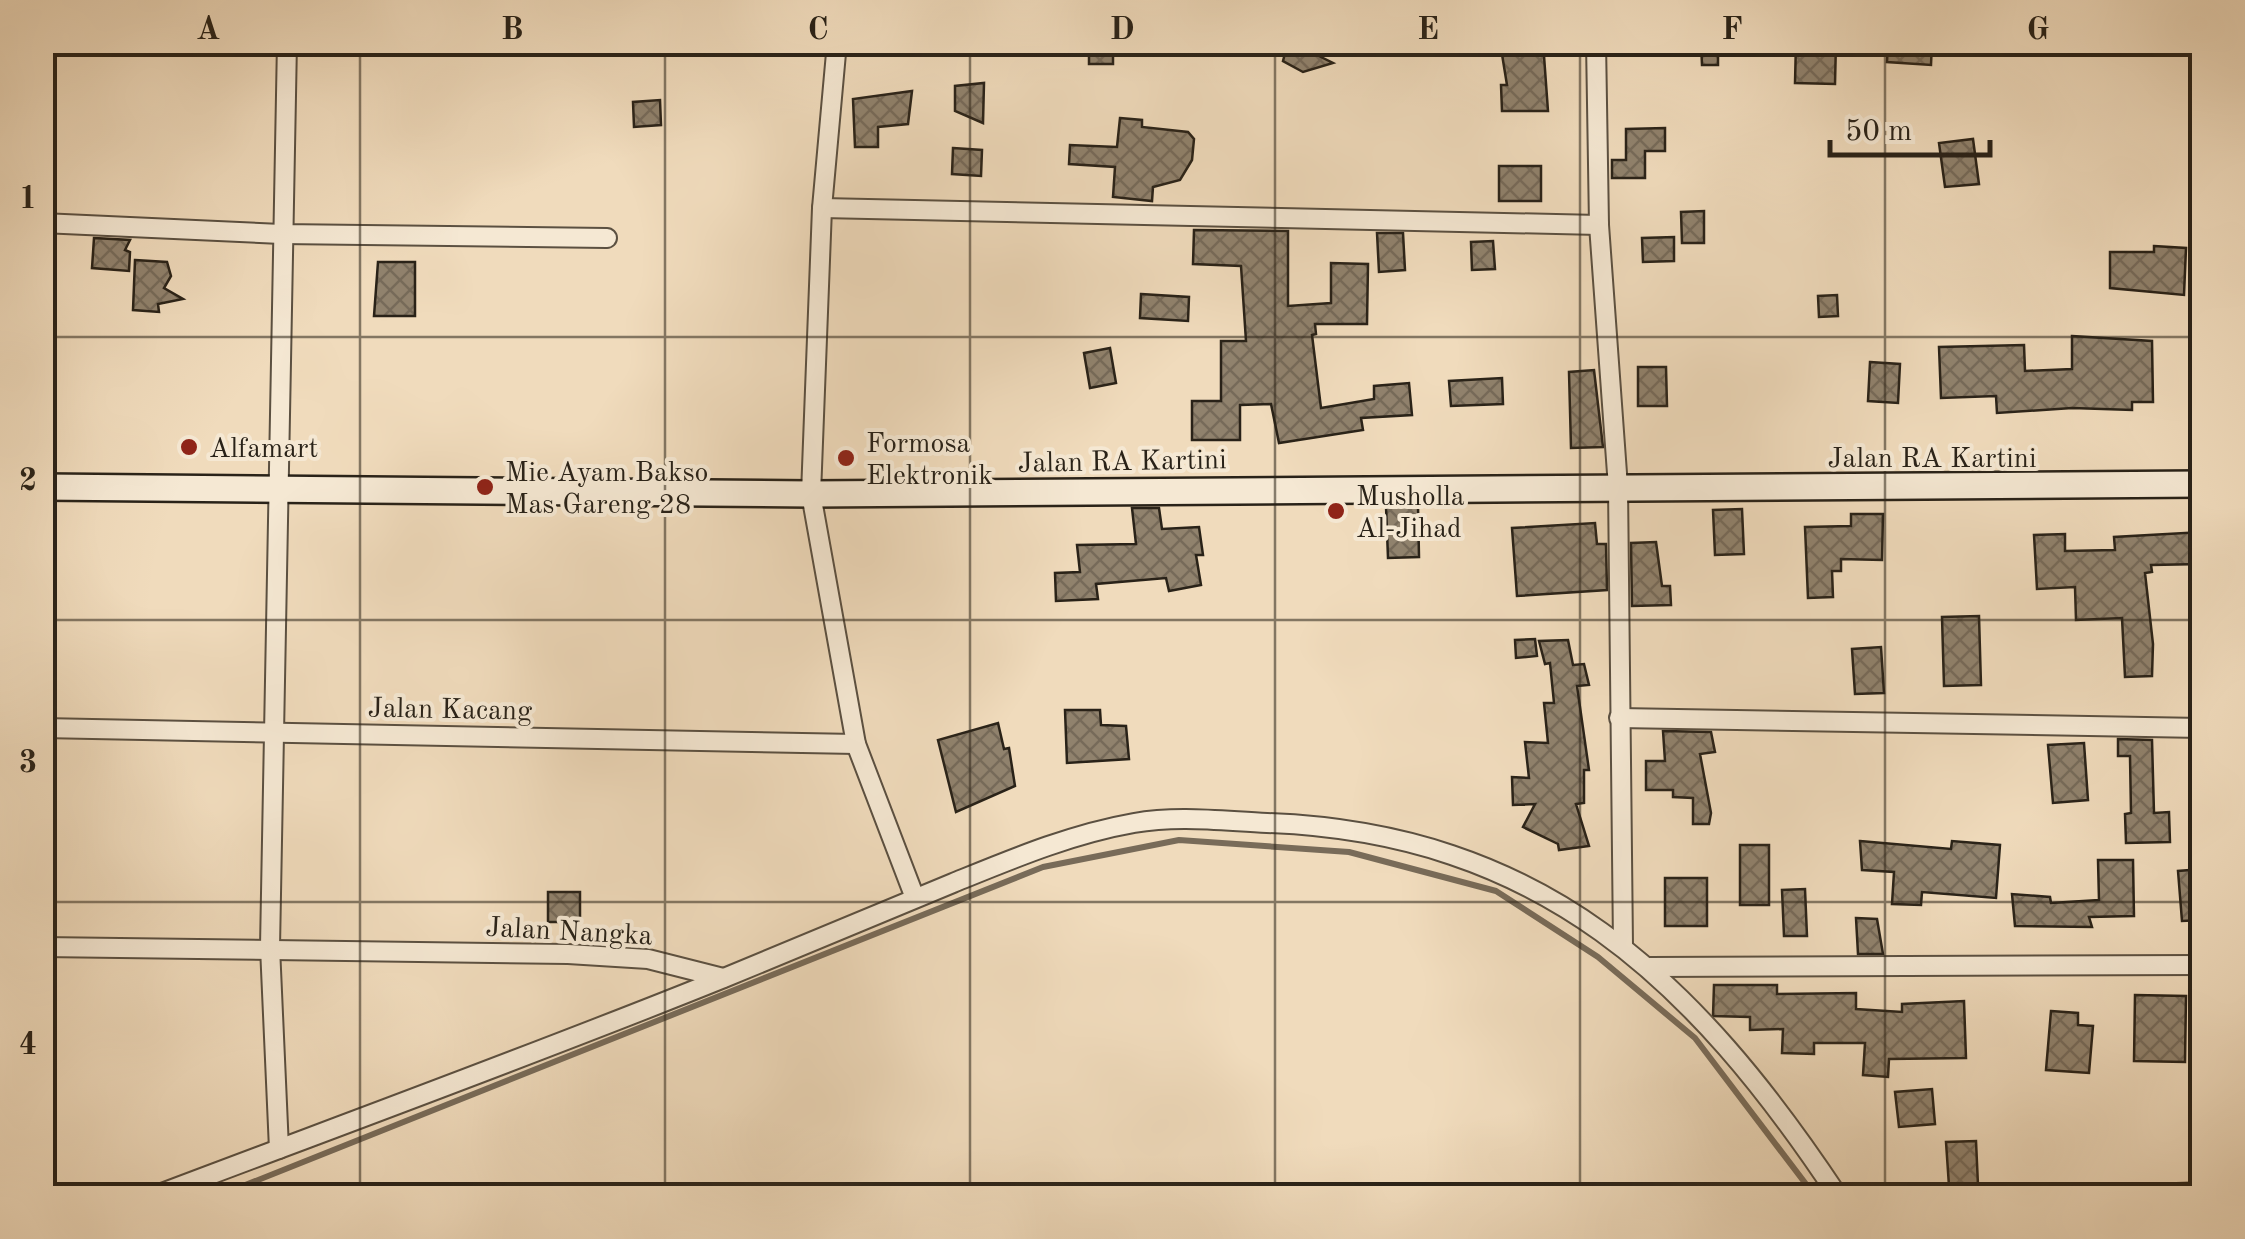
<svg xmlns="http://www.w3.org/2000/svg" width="2245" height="1239" viewBox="0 0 2245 1239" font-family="'Old Standard TT',serif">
	<defs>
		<pattern id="building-cross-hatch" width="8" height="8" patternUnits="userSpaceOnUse" patternTransform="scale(2.5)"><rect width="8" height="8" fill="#90826d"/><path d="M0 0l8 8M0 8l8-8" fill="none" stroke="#766a59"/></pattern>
	</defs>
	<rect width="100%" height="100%" fill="#f0dbbc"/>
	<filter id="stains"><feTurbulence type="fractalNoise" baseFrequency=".002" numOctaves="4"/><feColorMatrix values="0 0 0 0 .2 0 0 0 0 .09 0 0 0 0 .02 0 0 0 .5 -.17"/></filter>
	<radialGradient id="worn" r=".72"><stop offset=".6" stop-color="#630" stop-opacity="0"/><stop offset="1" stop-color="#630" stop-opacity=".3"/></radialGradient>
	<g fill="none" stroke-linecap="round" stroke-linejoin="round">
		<polyline stroke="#786b59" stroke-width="6" points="218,1196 1043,867 1179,840 1349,852 1496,891 1598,957 1695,1038 1815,1196"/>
	</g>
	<g fill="url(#building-cross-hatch)" stroke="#292218" stroke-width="2.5">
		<rect x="1089" y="42" width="24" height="22"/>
		<polygon points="1288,42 1323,42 1317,55 1333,63 1303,72 1283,61"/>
		<polygon points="1500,42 1543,42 1548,111 1502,111 1501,85 1507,85"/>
		<polygon points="1701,42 1718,42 1718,65 1702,65"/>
		<polygon points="1796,42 1836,42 1835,84 1795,83"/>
		<polygon points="1888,42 1932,42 1931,65 1887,62"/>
		<polygon points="984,83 983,123 955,111 955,86"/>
		<polygon points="912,91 908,124 878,127 878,147 855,147 853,99"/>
		<polygon points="660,100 661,125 634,127 633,102"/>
		<polygon points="1120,118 1142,120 1142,127 1188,132 1194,139 1192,160 1180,180 1153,187 1152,201 1113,197 1115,167 1069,164 1070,145 1117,147"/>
		<polygon points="1665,128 1665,151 1645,151 1645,178 1612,178 1612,160 1626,160 1626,129"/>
		<polygon points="1973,139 1979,184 1945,187 1939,143"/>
		<polygon points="953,148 982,150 981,176 952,174"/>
		<rect x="1499" y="166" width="42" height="35"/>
		<polygon points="1704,211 1704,243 1682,243 1681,212"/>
		<polygon points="1194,230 1288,231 1288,306 1331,303 1331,263 1368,264 1367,324 1315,324 1316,334 1312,335 1321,408 1374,399 1374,386 1409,383 1412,415 1361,418 1363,430 1279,443 1271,404 1240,405 1240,440 1192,440 1192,401 1221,401 1221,341 1246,341 1241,266 1193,264"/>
		<polygon points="1377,233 1403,233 1405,270 1379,272"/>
		<polygon points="1674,237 1674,261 1643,262 1642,238"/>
		<polygon points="94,238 130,240 125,250 130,252 129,271 92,268"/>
		<polygon points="1493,241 1495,269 1472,270 1471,242"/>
		<polygon points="2154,246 2186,248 2184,295 2110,288 2110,252 2154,252"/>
		<polygon points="135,260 167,262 171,276 164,288 183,299 158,304 159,312 133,310"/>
		<polygon points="378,262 415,262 415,316 374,316"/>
		<polygon points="1141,294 1189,297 1188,321 1140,318"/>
		<polygon points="1837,295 1838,316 1819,317 1818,296"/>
		<polygon points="2072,336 2152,341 2153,402 2132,402 2132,410 2072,408 1997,413 1996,396 1941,398 1939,347 2024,345 2025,371 2072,369"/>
		<polygon points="1110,348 1116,383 1090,388 1084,353"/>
		<polygon points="1870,362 1900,364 1898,403 1868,401"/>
		<polygon points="1638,367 1666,367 1667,406 1638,406"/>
		<polygon points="1594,370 1603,447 1571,448 1569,372"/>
		<polygon points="1502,378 1503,404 1451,406 1449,381"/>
		<polygon points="1386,506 1418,506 1419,557 1388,558"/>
		<polygon points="1132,508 1159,508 1162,529 1199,527 1203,555 1196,555 1201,585 1169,591 1166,578 1096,584 1098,599 1056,601 1055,573 1080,572 1077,545 1136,544"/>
		<polygon points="1742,509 1744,554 1715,555 1713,510"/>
		<polygon points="1851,514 1883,514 1882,560 1841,559 1841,571 1832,571 1833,597 1808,598 1805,527 1851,526"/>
		<polygon points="1595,523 1597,544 1606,544 1607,590 1517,596 1512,528"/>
		<polygon points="2202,532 2202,564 2151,565 2152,572 2145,573 2153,644 2152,676 2125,677 2122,618 2076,620 2075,587 2037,589 2034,535 2065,534 2065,551 2115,550 2114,537"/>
		<polygon points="1656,542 1662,586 1670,586 1671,605 1632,606 1631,543"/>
		<polygon points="1979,616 1981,685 1944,686 1942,617"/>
		<polygon points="1535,639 1537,656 1516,658 1515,640"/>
		<polygon points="1568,640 1573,665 1584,664 1589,685 1577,686 1589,770 1584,770 1584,803 1576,804 1589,846 1559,850 1558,844 1523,827 1535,804 1513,805 1512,777 1529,778 1525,742 1548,743 1544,703 1554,703 1550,663 1545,664 1539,641"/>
		<polygon points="1881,647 1884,693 1855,694 1852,649"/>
		<polygon points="1065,710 1100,710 1101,725 1126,726 1129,759 1067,763"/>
		<polygon points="998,723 1004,749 1009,748 1015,786 956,812 938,740"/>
		<polygon points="1663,731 1711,732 1715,752 1700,754 1711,813 1709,824 1693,824 1693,798 1673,797 1673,790 1646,790 1646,761 1665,761"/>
		<polygon points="2118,739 2152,740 2154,813 2169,812 2170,842 2126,843 2125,814 2131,813 2130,756 2118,756"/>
		<polygon points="2084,743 2088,800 2053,803 2048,745"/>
		<polygon points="1860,841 1951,849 1952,841 2000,845 1996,898 1922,892 1921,905 1892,904 1894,872 1862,870"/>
		<rect x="1740" y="845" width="29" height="60"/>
		<polygon points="2098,860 2133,860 2134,916 2089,917 2092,927 2015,926 2012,894 2050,897 2051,903 2099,900"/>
		<polygon points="2202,869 2202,920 2182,921 2178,871"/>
		<rect x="1665" y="878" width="42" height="48"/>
		<polygon points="1805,889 1807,936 1784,936 1782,890"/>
		<rect x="548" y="892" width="32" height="30"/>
		<polygon points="1856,918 1877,919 1883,954 1858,954"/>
		<polygon points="1714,985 1777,985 1777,994 1856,993 1856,1009 1902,1012 1902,1004 1964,1001 1966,1058 1889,1059 1888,1077 1863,1075 1865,1043 1814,1043 1814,1054 1782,1053 1783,1029 1750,1030 1750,1017 1713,1016"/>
		<polygon points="2135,995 2186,996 2185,1062 2134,1061"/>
		<polygon points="2051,1011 2078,1013 2078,1025 2093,1026 2089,1073 2046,1070"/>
		<polygon points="1932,1089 1935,1124 1899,1127 1895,1092"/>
		<polygon points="1976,1141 1978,1185 1949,1186 1946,1142"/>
	</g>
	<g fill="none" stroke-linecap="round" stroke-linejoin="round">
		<defs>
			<g id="street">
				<polyline points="837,42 822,208 811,494 856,744 915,898"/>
				<polyline points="1596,42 1599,225 1618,487 1623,945"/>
				<polyline points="822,208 1599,225"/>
				<polyline points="42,223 281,234 607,238"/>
				<polyline points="1619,718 2202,728"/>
				<polyline points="42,728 856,744"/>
				<polyline points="42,947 568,954 648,959 723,978"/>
				<polyline points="1650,967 2202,965"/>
				<polyline points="279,1149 270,947 287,42"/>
				<path d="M 154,1196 C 344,1124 536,1054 724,978 C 801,946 877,914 953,883 C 1012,859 1071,834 1134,823 C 1178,815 1223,821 1267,823 C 1541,833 1694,979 1838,1196"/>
				<polyline points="2100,1196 2202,1192"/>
			</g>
			<polyline id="secondary" points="42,487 811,494 2202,484"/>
		</defs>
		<use href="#street" stroke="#5b5041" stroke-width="22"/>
		<use href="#secondary" stroke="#292218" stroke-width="30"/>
		<use href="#street" stroke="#f5e8d3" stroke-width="18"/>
		<use href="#secondary" stroke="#f5e8d3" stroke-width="25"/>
	</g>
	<path fill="none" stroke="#292218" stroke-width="2.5" stroke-opacity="0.55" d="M 360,42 L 360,1196M 665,42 L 665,1196M 970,42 L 970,1196M 1275,42 L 1275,1196M 1580,42 L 1580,1196M 1885,42 L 1885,1196M 42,337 L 2202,337M 42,620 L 2202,620M 42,902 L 2202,902"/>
	<g fill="#8f2418" stroke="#f5e8d3" stroke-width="4">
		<circle cx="189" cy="447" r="10"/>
		<circle cx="846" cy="458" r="10"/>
		<circle cx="485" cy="487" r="10"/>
		<circle cx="1336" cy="511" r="10"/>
	</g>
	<g text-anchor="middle" stroke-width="8" stroke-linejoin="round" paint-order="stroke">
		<g font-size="28" fill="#292218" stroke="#f5e8d3" text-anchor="start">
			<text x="866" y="452">Formosa<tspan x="866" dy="32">Elektronik</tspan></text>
			<text x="209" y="457">Alfamart</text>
			<text x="505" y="481">Mie Ayam Bakso<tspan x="505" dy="32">Mas Gareng 28</tspan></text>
			<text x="1356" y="505">Musholla<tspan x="1356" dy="32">Al-Jihad</tspan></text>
		</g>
		<g font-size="28" fill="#292218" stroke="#f5e8d3">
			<text x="1932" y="467">Jalan RA Kartini</text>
			<text transform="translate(1122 460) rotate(-1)" y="10">Jalan RA Kartini</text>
			<text transform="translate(450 708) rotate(1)" y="10">Jalan Kacang</text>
			<text transform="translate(569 930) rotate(3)" y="10">Jalan Nangka</text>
		</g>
	</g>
	<rect width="2245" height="1239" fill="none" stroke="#f0dbbc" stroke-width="110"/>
	<path d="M1830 140v15h160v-15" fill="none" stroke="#292218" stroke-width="5"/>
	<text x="1845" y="140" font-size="30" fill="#292218" stroke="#f5e8d3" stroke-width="8" paint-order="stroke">50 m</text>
	<rect x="55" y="55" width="2135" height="1129" fill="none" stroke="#292218" stroke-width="4"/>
	<g font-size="32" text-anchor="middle" font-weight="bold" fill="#292218">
		<text x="208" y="39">A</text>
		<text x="512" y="39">B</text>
		<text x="818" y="39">C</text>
		<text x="1122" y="39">D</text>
		<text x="1428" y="39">E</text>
		<text x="1732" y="39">F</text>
		<text x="2038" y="39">G</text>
		<text x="28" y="208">1</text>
		<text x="28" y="490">2</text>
		<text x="28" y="772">3</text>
		<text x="28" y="1054">4</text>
	</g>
	<rect width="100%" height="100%" filter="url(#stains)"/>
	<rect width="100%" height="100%" fill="url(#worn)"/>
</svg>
